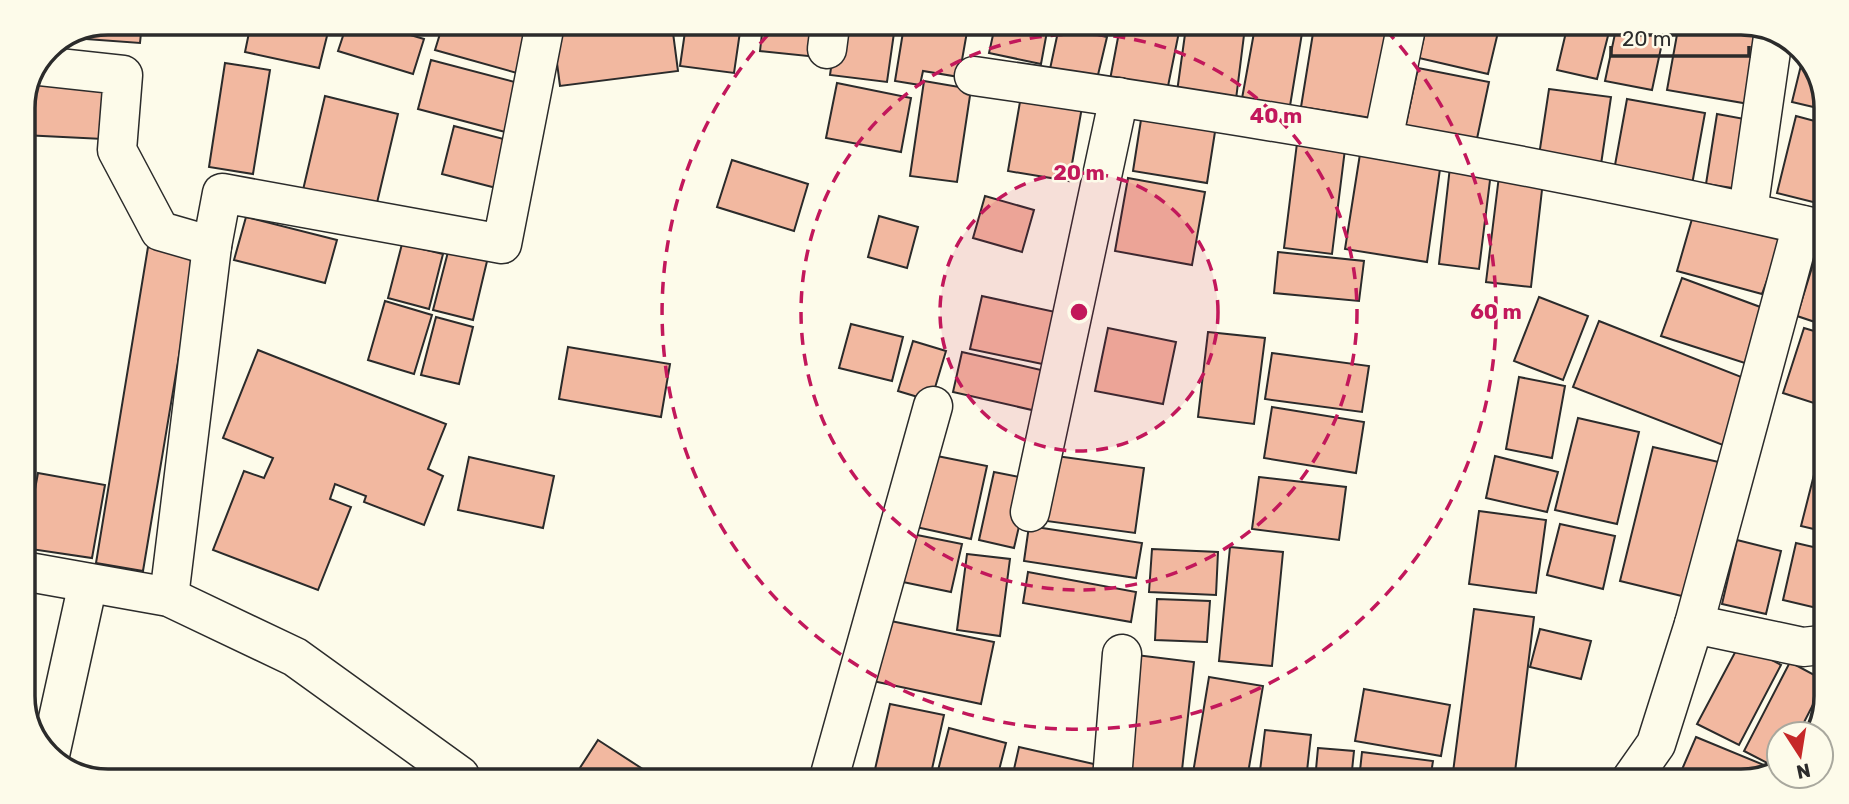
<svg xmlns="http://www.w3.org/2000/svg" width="1849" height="804" viewBox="0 0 1849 804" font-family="Rubik,sans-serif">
	<rect width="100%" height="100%" fill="#fdfbea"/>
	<g fill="#f2b8a0" stroke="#2b2b2b" stroke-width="2">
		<polygon points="108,23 142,23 140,43 72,38"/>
		<polygon points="251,23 330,24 319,68 245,52"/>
		<polygon points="347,24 373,24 424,39 413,74 338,51"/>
		<polygon points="395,24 425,24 422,31"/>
		<polygon points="443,24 505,24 537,33 524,75 435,50"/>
		<polygon points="552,25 672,25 678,71 560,86"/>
		<polygon points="686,25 741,25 734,73 680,66"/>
		<polygon points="763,25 831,26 827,58 760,51"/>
		<polygon points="837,26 895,26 887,82 830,75"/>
		<polygon points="904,26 968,26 959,77 923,71 920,85 895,81"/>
		<polygon points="995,26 1048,26 1041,64 989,53"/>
		<polygon points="1087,26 1112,27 1111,31"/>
		<polygon points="1059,27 1107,37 1097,79 1050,69"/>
		<polygon points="1120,27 1180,27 1166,96 1109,85"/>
		<polygon points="1186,27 1245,27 1235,107 1176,99"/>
		<polygon points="1255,27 1303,27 1289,112 1241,104"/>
		<polygon points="1314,27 1350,28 1392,34 1378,119 1301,107"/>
		<polygon points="1426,28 1499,28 1488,74 1419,58"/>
		<polygon points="1567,28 1610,28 1597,79 1557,70"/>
		<polygon points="1616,29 1665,29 1652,90 1605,81"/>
		<polygon points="1678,29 1731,29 1761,34 1749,104 1667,90"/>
		<polygon points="1804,53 1809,57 1826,102 1826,110 1792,102"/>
		<polygon points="431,60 522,84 509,133 418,109"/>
		<polygon points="225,63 270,70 253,174 209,167"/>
		<polygon points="1418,68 1489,82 1475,148 1404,133"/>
		<polygon points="34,79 105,82 103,139 23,135 23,103"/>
		<polygon points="924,81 971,89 957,182 910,176"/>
		<polygon points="837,83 911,98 901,152 826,138"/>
		<polygon points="1549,89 1611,97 1600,171 1538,162"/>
		<polygon points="325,96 398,114 376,207 303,190"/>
		<polygon points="1021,96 1082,107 1069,181 1008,171"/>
		<polygon points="1627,99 1705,113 1691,190 1613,176"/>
		<polygon points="1143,107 1217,119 1207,183 1133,171"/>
		<polygon points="1717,114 1750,120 1739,189 1706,184"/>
		<polygon points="1796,116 1826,124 1825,205 1777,193"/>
		<polygon points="454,126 511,141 500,189 442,174"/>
		<polygon points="1298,135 1346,141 1332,254 1284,248"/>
		<polygon points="1360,154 1440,169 1427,262 1345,249"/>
		<polygon points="732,160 808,184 794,231 717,207"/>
		<polygon points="1450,167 1491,172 1479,269 1439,264"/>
		<polygon points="1499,176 1543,181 1531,287 1486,282"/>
		<polygon points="1128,178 1205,192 1192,265 1115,251"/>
		<polygon points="985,196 1034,210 1022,252 973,238"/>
		<polygon points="1694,212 1783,236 1762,294 1677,271"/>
		<polygon points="879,216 918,227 907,268 868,257"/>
		<polygon points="246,217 337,240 325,283 234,260"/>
		<polygon points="402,244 443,254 429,309 388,298"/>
		<polygon points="148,247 196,254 143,571 96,563"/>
		<polygon points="449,248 488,257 473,320 433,310"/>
		<polygon points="1278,252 1364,261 1359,301 1274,293"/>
		<polygon points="1814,261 1824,265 1824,325 1797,316"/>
		<polygon points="1682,278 1763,308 1751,365 1661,336"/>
		<polygon points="982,296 1069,315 1057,367 970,349"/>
		<polygon points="1539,297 1588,316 1563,380 1514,361"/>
		<polygon points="385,301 432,315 414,374 368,360"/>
		<polygon points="436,317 473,327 459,384 421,375"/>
		<polygon points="1599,321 1744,378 1728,447 1573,387"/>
		<polygon points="851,324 903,337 892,381 839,368"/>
		<polygon points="1108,328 1176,342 1163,404 1095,391"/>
		<polygon points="1804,328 1824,334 1823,406 1783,393"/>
		<polygon points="1208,332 1265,338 1254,424 1198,417"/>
		<polygon points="913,341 946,351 931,401 898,391"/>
		<polygon points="568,347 670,364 661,417 559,399"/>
		<polygon points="258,350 446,424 428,469 443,476 424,525 364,502 366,496 335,484 330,499 351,507 318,590 213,550 244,471 264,478 273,458 223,438"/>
		<polygon points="962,352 1054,373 1045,413 953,392"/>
		<polygon points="1272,353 1369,366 1362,412 1265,399"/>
		<polygon points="1519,377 1565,386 1552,458 1506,449"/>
		<polygon points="1272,407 1364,422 1356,473 1264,458"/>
		<polygon points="1578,418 1639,432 1617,524 1555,510"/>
		<polygon points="1653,447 1723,463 1690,598 1620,581"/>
		<polygon points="932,455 987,466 971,539 916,527"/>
		<polygon points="1049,455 1144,468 1135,533 1039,520"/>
		<polygon points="1495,456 1558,472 1547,512 1486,498"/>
		<polygon points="469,457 554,476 543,528 458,510"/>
		<polygon points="1817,463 1822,464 1822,531 1801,526"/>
		<polygon points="994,472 1030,479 1014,548 979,540"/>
		<polygon points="38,473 105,485 92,558 24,548"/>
		<polygon points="1259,477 1346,487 1339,540 1252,529"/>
		<polygon points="1479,511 1546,520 1536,593 1469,584"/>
		<polygon points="1560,524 1615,536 1603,589 1547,575"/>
		<polygon points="1029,526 1142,543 1136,578 1024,561"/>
		<polygon points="907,533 962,544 951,592 898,581"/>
		<polygon points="1737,540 1781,551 1766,614 1722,604"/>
		<polygon points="1796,543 1822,549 1821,609 1783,600"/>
		<polygon points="1230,547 1283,552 1272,666 1219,661"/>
		<polygon points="1152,549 1218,552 1216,595 1149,592"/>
		<polygon points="967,554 1010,559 1000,636 957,630"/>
		<polygon points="1028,572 1136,592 1131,622 1023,603"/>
		<polygon points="1157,599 1210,601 1207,642 1155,640"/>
		<polygon points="1474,609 1534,617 1514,780 1452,780"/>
		<polygon points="881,619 994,642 981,704 868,680"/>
		<polygon points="1540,629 1591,641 1581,679 1530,667"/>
		<polygon points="1740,643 1781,665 1739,745 1697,724"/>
		<polygon points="1136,655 1194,662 1181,779 1123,776"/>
		<polygon points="1790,662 1820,678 1820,691 1798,734 1779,734 1779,769 1744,751"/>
		<polygon points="1209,677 1263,686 1247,779 1192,779"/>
		<polygon points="1364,689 1450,705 1441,756 1355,741"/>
		<polygon points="890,704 944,715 930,778 873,778"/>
		<polygon points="949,728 1006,743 997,778 936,778"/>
		<polygon points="1265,730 1311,735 1306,780 1259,779"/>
		<polygon points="1696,737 1776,770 1741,781 1677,781"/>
		<polygon points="598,740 655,777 574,777"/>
		<polygon points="1019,747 1107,767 1104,779 1012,778"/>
		<polygon points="1318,748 1354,751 1351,780 1315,780"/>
		<polygon points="1362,752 1433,761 1430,780 1359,780"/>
	</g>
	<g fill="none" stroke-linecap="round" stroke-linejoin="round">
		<defs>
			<g id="minor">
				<polyline points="827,49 830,26"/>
				<polyline points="40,66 123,75 117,150 160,231 212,246"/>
				<path d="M 974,76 C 1259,117 1544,164 1825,230"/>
				<polyline points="1383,140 1406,28"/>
				<polyline points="1748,211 1774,30"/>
				<polyline points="1030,512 1119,97"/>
				<polyline points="23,571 169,597 295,657 460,776"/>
				<polyline points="169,597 212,246 222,193 502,244 545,24"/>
				<polyline points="1694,624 1802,225"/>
				<polyline points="50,755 88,583"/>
				<polyline points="829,778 933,406"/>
				<polyline points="1112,779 1122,654"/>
				<polyline points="1630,781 1656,744 1694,624 1803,647 1821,645"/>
			</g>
		</defs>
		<use href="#minor" stroke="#2b2b2b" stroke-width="41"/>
		<use href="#minor" stroke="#fdfbea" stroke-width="38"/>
	</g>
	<circle cx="1079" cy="312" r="139" fill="#c2185b" fill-opacity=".12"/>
	<g fill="none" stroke="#c2185b" stroke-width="3.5" stroke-dasharray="12 9">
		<circle cx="1079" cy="312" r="139"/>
		<circle cx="1079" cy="312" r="278"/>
		<path d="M1386 30A417 417 0 1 1 774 28"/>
	</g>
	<path d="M0 0H1849V804H0ZM108 35H1741A73 73 0 0 1 1814 108V696A73 73 0 0 1 1741 769H108A73 73 0 0 1 35 696V108A73 73 0 0 1 108 35Z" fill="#fdfbea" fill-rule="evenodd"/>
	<path fill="none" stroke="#2b2b2b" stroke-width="3.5" d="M108 35H1741A73 73 0 0 1 1814 108V696A73 73 0 0 1 1741 769H108A73 73 0 0 1 35 696V108A73 73 0 0 1 108 35Z"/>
	<circle cx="1079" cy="312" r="10" fill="#c2185b" stroke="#fdfbea" stroke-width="3.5"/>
	<g font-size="21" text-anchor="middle" font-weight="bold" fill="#c2185b" stroke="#fdfbea" stroke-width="5" stroke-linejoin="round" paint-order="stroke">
		<text x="1276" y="123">40 m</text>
		<text x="1079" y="180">20 m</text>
		<text x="1496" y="319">60 m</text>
	</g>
	<g transform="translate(1800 755) rotate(168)"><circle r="33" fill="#fdfbea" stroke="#a9a89e" stroke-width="2"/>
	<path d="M0-5L12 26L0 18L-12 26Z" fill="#c62828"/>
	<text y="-10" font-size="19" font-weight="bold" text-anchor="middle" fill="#2b2b2b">N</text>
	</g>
	<path d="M1611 46v10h138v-10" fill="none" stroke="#2b2b2b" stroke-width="3.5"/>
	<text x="1622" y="46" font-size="21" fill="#2b2b2b" stroke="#fdfbea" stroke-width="5" paint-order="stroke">20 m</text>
</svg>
